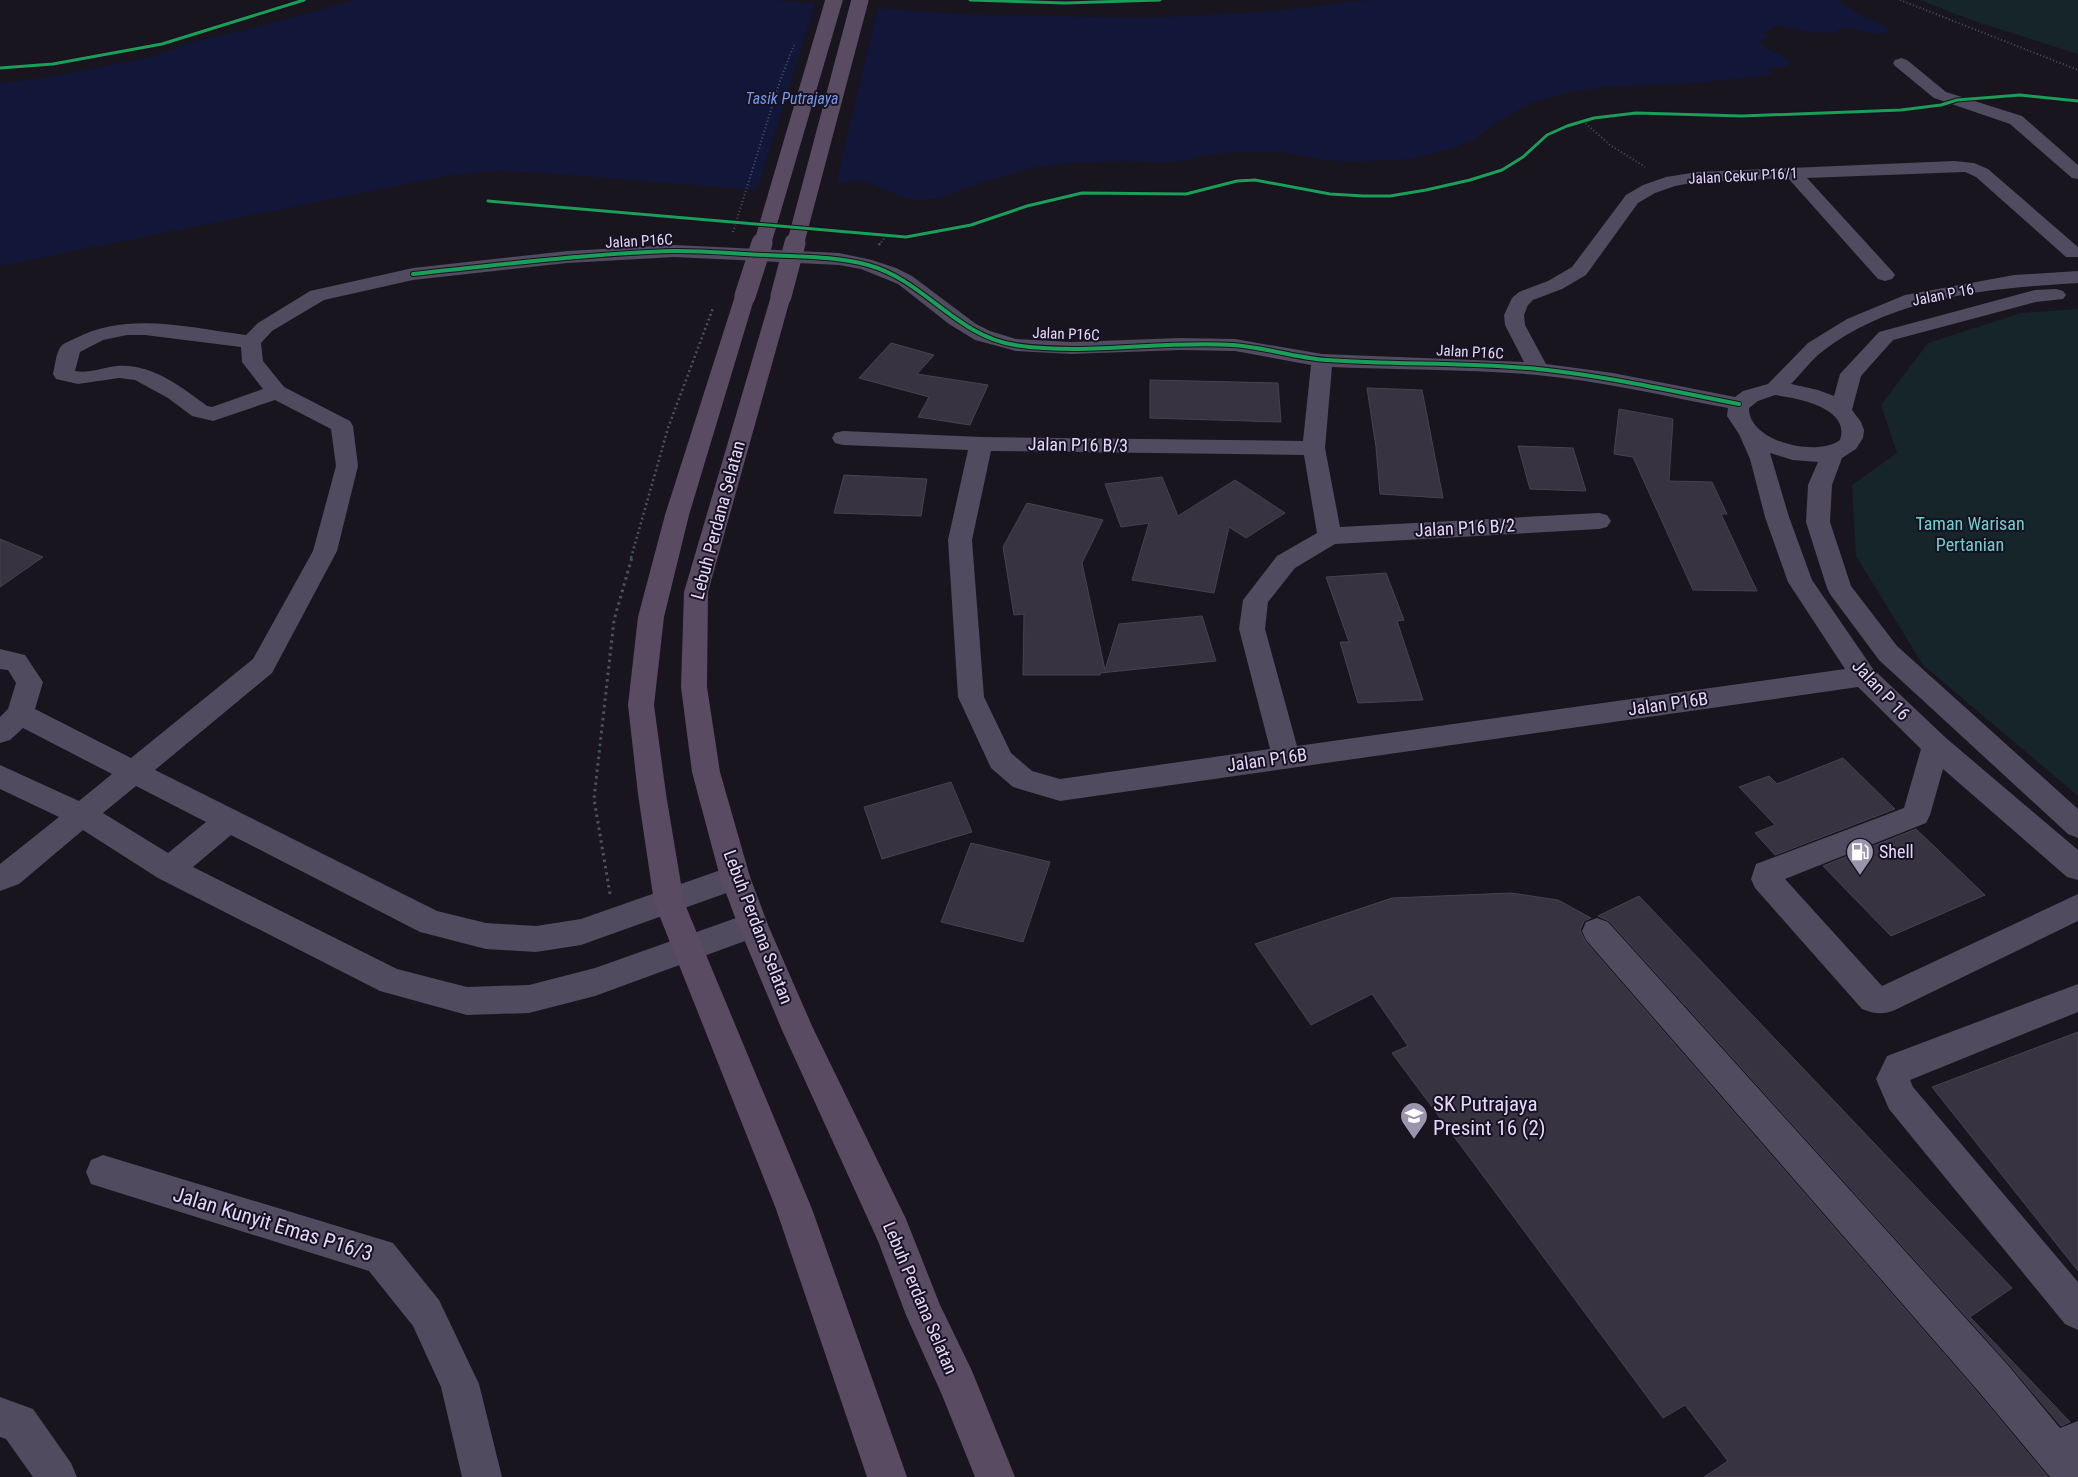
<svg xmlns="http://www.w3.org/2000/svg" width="2078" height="1477" viewBox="0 0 2078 1477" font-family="'Roboto Condensed',sans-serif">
	<rect width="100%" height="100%" fill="#19151e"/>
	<g fill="#162529">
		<polygon points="1920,0 2078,0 2078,54 1971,20"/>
		<polygon points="2078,309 2078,796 1923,665 1856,556 1852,485 1897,453 1881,405 1928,343 2021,313"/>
	</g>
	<path fill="#121739" d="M 356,0 L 770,0 L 952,14 L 1144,18 L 1263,12 L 1369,0 L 1837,0 L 1857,13 L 1890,29 C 1881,40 1861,29 1849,28 C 1841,27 1838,31 1831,33 C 1821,35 1787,27 1776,25 L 1765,33 L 1769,37 L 1758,41 L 1772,52 L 1780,54 L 1790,63 L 1786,67 L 1767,68 L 1773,75 L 1695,83 L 1600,87 L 1558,95 L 1527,105 L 1498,121 L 1474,140 L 1450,149 L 1411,159 L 1352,162 L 1325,160 L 1282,152 L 1236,152 L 1206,155 L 1187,160 L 1167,163 L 1124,161 L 1066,163 L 1036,167 L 984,182 L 936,199 L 912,200 L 863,181 L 845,182 L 801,195 L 744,189 L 543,173 L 497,171 L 452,175 L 0,266 L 0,84 L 67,74 L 148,58 L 199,40 L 243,31 Z"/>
	<polygon fill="#19151e" points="816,1 878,7 835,188 801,198 756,193"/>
	<g fill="#383340" stroke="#474151">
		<polygon points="891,343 934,355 917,374 988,385 970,425 918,417 929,397 859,378"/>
		<polygon points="1150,380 1278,383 1281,422 1150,418"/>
		<polygon points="1367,388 1422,390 1443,498 1380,494 1376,447"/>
		<polygon points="1619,409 1673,419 1669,481 1712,482 1727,514 1721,514 1757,591 1693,590 1633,457 1614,454"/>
		<polygon points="1518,446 1573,448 1586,491 1530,489"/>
		<polygon points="844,475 927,479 921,516 834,513"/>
		<polygon points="1162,477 1178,516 1235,480 1285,513 1246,538 1229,527 1214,593 1132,580 1149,523 1121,527 1105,484"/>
		<polygon points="1027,503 1103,520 1082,563 1105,670 1119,624 1202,616 1216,661 1100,673 1100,675 1023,675 1024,614 1014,615 1003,547"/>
		<polygon points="0,539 43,557 0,587"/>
		<polygon points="1386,573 1404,620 1397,621 1423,700 1358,703 1340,642 1349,642 1326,577"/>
		<polygon points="1843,758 1895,809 1775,855 1755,833 1775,825 1739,787 1769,776 1777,784"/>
		<polygon points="951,782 972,832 882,859 864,807"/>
		<polygon points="1916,829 1985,895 1891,936 1823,866"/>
		<polygon points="971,843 1050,862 1023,942 941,922"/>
		<polygon points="1511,893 1558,900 1591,918 1584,921 1580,930 1585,941 1978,1393 2048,1477 1704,1477 1728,1461 1685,1405 1663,1418 1392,1053 1408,1046 1372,994 1311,1025 1255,944 1392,898"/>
		<polygon points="1639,896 2012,1288 1970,1317 2070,1422 2061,1426 2008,1363 1609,921 1598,916"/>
		<polygon points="2078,1032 2078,1271 1932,1087"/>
	</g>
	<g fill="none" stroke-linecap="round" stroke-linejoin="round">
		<g stroke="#4c515f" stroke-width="2" stroke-dasharray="1 2.5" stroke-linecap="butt">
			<polyline points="1900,0 2078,70"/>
			<polyline points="1583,121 1610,145 1645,167"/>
			<polyline points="733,232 780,81 794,45"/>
			<polyline points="879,245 886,236"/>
		</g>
		<g stroke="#4c515f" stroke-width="2.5" stroke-dasharray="2 3" stroke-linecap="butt">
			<polyline points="879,245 880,243"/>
			<polyline points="631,558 668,428 713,308"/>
		</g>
		<polyline stroke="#4c515f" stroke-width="3" stroke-dasharray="2.5 4" stroke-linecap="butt" points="610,894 594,799 614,620 632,557"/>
		<g fill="#504b5e" fill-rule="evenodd">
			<polygon points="1901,58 1907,60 1946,92 2022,116 2078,165 2078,179 2072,178 2010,124 1934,98 1895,66 1893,63 1895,60"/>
			<path d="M 1954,161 L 1974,163 L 1988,169 L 2078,247 L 2078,257 L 2066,257 L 1976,177 L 1965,172 L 1807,178 L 1892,271 L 1895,275 L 1892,279 L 1885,281 L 1878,279 L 1788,178 L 1697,182 L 1675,186 L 1655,193 L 1638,203 L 1586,275 L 1562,289 L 1533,300 L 1528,305 L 1524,315 L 1525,325 L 1546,364 L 1613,373 L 1735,397 L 1743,391 L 1768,384 L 1808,343 L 1847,319 L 1905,295 L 2014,275 L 2078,271 L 2078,283 C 1992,288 1894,296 1823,351 C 1811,360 1801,374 1791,384 L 1818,390 L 1834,396 L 1840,374 L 1879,332 L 2035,290 L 2056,289 L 2063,291 L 2066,295 L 2063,299 L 2036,302 L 1893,340 L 1861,376 L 1852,410 L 1861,422 L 1864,430 L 1863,438 L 1856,449 L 1842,458 L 1832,485 L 1830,522 L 1851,586 L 1897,646 L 2078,809 L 2078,838 L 2068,834 L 1879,660 L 1830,594 L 1827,588 L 1806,522 L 1808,485 L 1818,462 L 1793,460 L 1770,453 L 1789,517 L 1812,580 L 1873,669 L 1946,738 L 2078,850 L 2078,880 L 2067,877 L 1943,769 L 1930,815 L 1926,823 L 1785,879 L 1882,986 L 2078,894 L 2078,921 L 1895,1010 C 1882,1015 1875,1014 1862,1009 L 1755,888 L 1751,879 L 1756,864 L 1904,808 L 1921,749 L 1858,687 L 1060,801 L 1013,787 L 991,768 L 958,697 L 948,540 L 968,450 L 843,445 L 835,443 L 832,438 L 835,433 L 843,431 L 981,437 L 1303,441 L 1311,365 L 1235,351 L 1180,350 L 1071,354 L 1016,351 L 975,340 L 949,324 L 898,284 L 861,269 L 839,265 L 674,257 L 567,263 L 413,280 L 324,300 L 272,331 L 261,343 L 263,361 L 284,387 L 350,421 L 353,426 L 358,466 L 337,551 L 272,673 L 155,770 L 437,911 L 486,923 L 536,926 L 581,919 L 735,865 L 746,868 L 750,877 L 746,886 L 581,945 L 536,952 L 486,949 L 420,932 L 231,835 L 193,867 L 397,969 L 467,987 L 529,985 L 595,968 L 753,912 L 764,916 L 768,925 L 764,934 L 595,996 L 529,1013 L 467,1015 L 380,991 L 158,878 L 83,830 L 19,884 L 0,891 L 0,864 L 59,817 L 0,789 L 0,765 L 79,801 L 112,774 L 23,728 L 10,740 L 0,743 L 0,717 L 8,709 L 16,683 L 8,670 L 0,669 L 0,649 L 25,655 L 43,682 L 35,709 L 131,758 L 253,659 L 313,551 L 336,466 L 331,429 L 275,400 L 213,421 L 192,416 L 168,398 L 135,380 L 119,378 L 78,384 L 56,379 L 53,374 C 55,366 56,351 62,345 C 66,342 72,340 76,338 C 128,311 191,328 246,335 L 258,323 L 310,291 L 413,268 L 567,251 L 674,245 L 839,253 L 872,260 L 896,268 L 912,276 L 976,324 L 990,331 L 1016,339 L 1071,342 L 1180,338 L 1235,339 L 1322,354 L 1524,362 L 1505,325 L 1504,315 L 1512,298 L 1519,292 L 1548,281 L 1572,267 L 1626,195 L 1643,185 L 1666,177 L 1697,172 ZM 127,335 L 145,335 L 241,347 L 242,362 L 263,389 L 212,407 L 207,406 C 182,387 151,363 117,366 C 104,367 88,374 75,371 L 80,352 L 103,340 ZM 1332,367 C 1400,370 1469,369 1537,375 C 1601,381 1664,396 1728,408 L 1727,416 L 1739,434 L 1750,459 L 1765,517 L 1788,582 L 1845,669 L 1297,746 L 1265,629 L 1268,602 L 1295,568 L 1335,544 L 1599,529 L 1607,527 L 1611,521 L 1607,515 L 1599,513 L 1340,527 L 1325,448 ZM 1775,395 C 1796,398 1851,407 1840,440 C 1816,458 1748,441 1749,408 L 1758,401 ZM 991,451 L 1304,455 L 1317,533 L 1277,556 L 1243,600 L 1239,629 L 1270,749 L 1060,779 L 1032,771 L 1011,753 L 984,697 L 972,540 ZM 136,786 L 206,822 L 168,853 L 103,813 Z"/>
			<polygon points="1597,918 1608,922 2007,1364 2060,1428 2078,1421 2078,1477 2050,1477 1979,1392 1586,940 1582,931 1586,922"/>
			<polygon points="2078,984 2078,1012 1910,1080 1913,1087 2078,1282 2078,1330 2065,1324 1889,1109 1876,1079 1887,1056"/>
			<polygon points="103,1155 393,1243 439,1300 479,1384 502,1477 462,1477 441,1387 413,1326 369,1271 91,1184 86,1172 91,1160"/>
			<polygon points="0,1397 33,1409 71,1463 77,1477 33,1477 6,1439 0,1437"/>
		</g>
		<g fill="#594c62" fill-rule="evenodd">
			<polygon points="745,290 752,292 755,296 689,515 664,617 654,705 666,794 684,902 812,1209 907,1477 867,1477 776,1209 654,902 638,794 628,705 638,617 665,515 735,296 738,292"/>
			<polygon points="781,290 788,292 791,296 708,592 707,687 720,772 750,877 768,925 812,1026 906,1219 940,1305 972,1371 1015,1477 975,1477 942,1395 906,1315 878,1241 782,1030 738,925 720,877 692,772 681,687 684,592 771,296 774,292"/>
		</g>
		<g stroke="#594c62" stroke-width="17">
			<polyline points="762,245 834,0"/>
			<polyline points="795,245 860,0"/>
		</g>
		<g stroke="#594c62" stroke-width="21">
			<polyline points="745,296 762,243"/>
			<polyline points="781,296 795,243"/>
		</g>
		<defs>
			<g id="cycleway-far1">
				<polyline points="970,0 1065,3 1160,0"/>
				<polyline points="0,68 53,64 162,44 304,0"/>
				<polyline points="488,201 906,237 971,225 1027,206 1082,193 1186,194 1237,181 1255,180 1330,194 1364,196 1390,196 1426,190 1470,180 1502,170 1523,157 1547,135 1567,126 1594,118 1636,113 1742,116 1901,110 1941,105 1957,100 2020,95 2078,101"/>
			</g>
			<path id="cycleway" d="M 413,274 C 499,265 584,254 671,251 C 702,250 734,254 766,255 C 800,257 835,256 868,265 C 924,280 956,336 1015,345 C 1087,356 1160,340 1233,345 C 1265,347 1295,358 1327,360 C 1397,365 1468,362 1538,369 C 1606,376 1672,391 1739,404"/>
		</defs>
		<use href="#cycleway-far1" stroke="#181122" stroke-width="5"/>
		<use href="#cycleway" stroke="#181122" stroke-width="6"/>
		<use href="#cycleway-far1" stroke="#1a9f57" stroke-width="3"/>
		<use href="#cycleway" stroke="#1a9f57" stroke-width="4"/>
	</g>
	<defs>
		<symbol id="fuel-pin" viewBox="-11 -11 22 30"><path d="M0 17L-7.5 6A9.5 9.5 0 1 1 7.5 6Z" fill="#9c94ac" stroke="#181122"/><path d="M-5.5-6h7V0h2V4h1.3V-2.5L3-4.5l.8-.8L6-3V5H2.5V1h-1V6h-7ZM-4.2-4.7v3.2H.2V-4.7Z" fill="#fff"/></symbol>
		<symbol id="school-pin" viewBox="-11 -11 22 30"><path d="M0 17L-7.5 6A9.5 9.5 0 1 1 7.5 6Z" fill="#9c94ac" stroke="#181122"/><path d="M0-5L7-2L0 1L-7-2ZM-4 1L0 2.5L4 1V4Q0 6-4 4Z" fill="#fff"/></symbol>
	</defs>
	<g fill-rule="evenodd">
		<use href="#fuel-pin" x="1844" y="836" width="32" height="43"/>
		<use href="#school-pin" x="1398" y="1100" width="32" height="43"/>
	</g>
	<g text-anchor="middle" stroke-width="4" stroke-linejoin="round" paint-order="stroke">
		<g font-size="15" fill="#e3d8f9" stroke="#181122">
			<text transform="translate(1743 176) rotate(-3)" y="5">Jalan Cekur P16/1</text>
			<text transform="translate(639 241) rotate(-3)" y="5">Jalan P16C</text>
			<text transform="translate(1943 295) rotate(-11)" y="5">Jalan P 16</text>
			<text transform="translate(1066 334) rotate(2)" y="5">Jalan P16C</text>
			<text transform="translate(1470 352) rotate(3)" y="5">Jalan P16C</text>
		</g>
		<g font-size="16" font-style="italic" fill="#7499eb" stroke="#181122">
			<text x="792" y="104">Tasik Putrajaya</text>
		</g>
		<g font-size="18" fill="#e3d8f9" stroke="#181122">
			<text transform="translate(1078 445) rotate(1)" y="6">Jalan P16 B/3</text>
			<text transform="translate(718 520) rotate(-75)" y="6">Lebuh Perdana Selatan</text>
			<text transform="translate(1465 528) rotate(-3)" y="6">Jalan P16 B/2</text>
			<text transform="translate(1881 690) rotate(47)" y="6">Jalan P 16</text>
			<text transform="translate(1668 704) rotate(-8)" y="6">Jalan P16B</text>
			<text transform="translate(1267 760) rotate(-8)" y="6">Jalan P16B</text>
			<text transform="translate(758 927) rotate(69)" y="6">Lebuh Perdana Selatan</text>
			<text transform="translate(920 1298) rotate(67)" y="6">Lebuh Perdana Selatan</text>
		</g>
		<g font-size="18" fill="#6ed0cd" stroke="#181122">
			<text x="1970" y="530">Taman Warisan<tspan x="1970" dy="21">Pertanian</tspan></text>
		</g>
		<g font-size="18" fill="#e3d8f9" stroke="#181122" text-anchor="start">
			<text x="1879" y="858">Shell</text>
		</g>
		<g font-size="21" fill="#e3d8f9" stroke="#181122" text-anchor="start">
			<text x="1433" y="1111">SK Putrajaya<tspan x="1433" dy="24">Presint 16 (2)</tspan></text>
		</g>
		<g font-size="21" fill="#e3d8f9" stroke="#181122">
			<text transform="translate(273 1224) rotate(17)" y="7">Jalan Kunyit Emas P16/3</text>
		</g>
	</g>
</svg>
